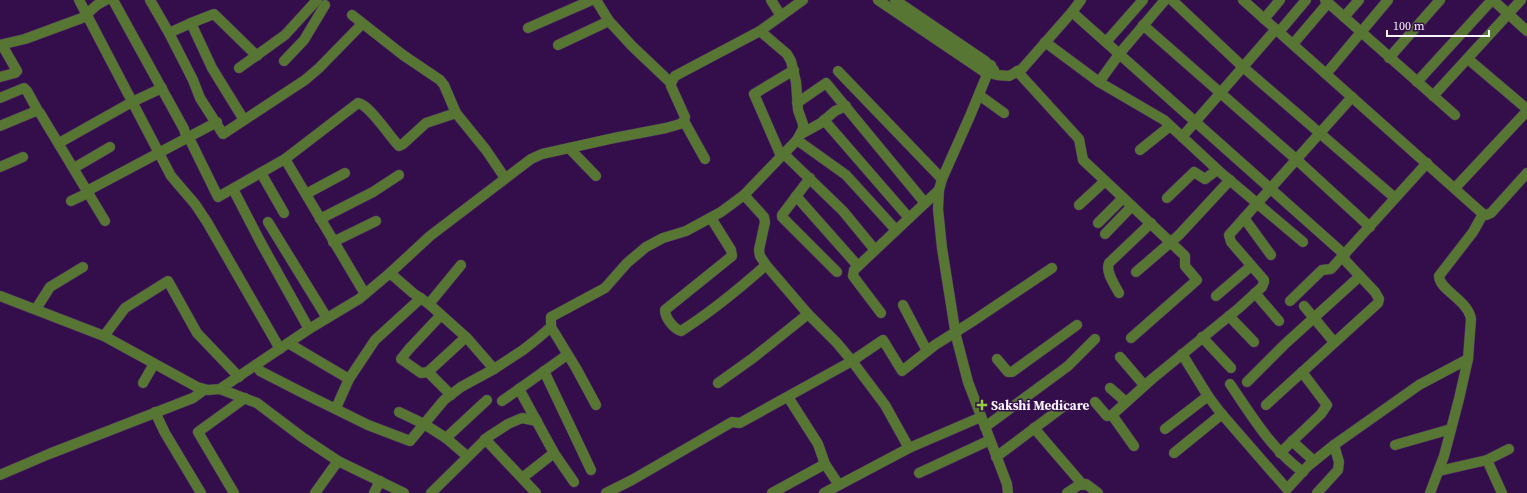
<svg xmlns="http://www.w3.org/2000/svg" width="1527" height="493" viewBox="0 0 1527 493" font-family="'Source Serif 4',serif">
	<rect width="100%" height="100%" fill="#340d4b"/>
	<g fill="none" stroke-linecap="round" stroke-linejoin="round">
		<defs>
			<g id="minor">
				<polyline points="79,0 171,176 195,204 207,222 280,349"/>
				<path d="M 113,0 L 184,129 L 186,136 L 191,142 L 218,197 L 285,159 L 358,103 C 370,105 389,136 399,146 L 403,144 L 426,123 L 456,113"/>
				<polyline points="150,0 169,33 193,80 200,98 223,134 305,80 319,68 362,24"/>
				<polyline points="596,0 609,21 632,46 671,83"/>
				<polyline points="771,0 781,16"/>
				<polyline points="878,0 983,71 997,75 1009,76 1022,69 1072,12 1081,0"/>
				<polyline points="895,0 985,61 994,70"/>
				<polyline points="1172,0 1243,67 1395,198"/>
				<polyline points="1243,0 1483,214 1486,215 1491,213 1527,173"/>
				<polyline points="1325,0 1455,115"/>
				<polyline points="1493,0 1527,31"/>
				<polyline points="1072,12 1345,255"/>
				<polyline points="352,15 403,55 440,80 444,85 456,113 486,150 505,178"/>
				<polyline points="1344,17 1359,0"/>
				<polyline points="1264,19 1280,0"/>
				<polyline points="191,23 212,68 244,120"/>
				<polyline points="1143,25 1297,160 1370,227"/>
				<polyline points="528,28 592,0"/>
				<polyline points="1279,32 1306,0"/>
				<polyline points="169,33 191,23 214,14 257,56"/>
				<polyline points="1045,42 1099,82 1164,120 1220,172 1303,242"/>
				<polyline points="1106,42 1143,0"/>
				<polyline points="1293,44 1328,3"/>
				<polyline points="0,45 25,39 82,18 97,5 106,0"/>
				<polyline points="558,45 609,21"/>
				<polyline points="1389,58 1440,0"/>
				<polyline points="1468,59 1527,109"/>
				<polyline points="284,61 304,40 325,5"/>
				<polyline points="991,65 970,116 942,179 939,190 938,209 942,248 956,336 968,382 1007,484 1008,493"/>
				<polyline points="239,68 285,35 317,0"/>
				<polyline points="838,71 942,179"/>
				<polyline points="1017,71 1079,139 1083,160 1185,256 1185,266 1197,280 1131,338"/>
				<polyline points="1326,74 1388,0"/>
				<polyline points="0,77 15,73 17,71 2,45"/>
				<polyline points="1099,82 1120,53 1165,0"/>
				<polyline points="1417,82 1492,0"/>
				<polyline points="979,95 1004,113"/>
				<polyline points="1433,96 1521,0"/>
				<polyline points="0,98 24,88 27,91 38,111"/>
				<polyline points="797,103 826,83 925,203"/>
				<polyline points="824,120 909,218"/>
				<polyline points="684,121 705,159"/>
				<polyline points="0,126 36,111 40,113 105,221"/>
				<polyline points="801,134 821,123 835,111 846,106"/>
				<polyline points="1182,137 1276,29"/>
				<polyline points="797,140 846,175 896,230"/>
				<polyline points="59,143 132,102 162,88"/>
				<polyline points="569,148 596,176"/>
				<polyline points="1140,150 1170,126"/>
				<polyline points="784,154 843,211 875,250"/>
				<polyline points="781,156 754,94 794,70"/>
				<polyline points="285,159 365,294"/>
				<polyline points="0,167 23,157"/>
				<polyline points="74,168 110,147"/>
				<polyline points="261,173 284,213"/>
				<polyline points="810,178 782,215 782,217 837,272"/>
				<polyline points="1455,188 1527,111"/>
				<polyline points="233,189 261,243 309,329"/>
				<polyline points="87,191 217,122"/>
				<polyline points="306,194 345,173"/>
				<polyline points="744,195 764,217 765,222 759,250 760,256 766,265 808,314 837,343 852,361 885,405 909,448"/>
				<polyline points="796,196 858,266"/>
				<polyline points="1167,198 1194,172 1205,179 1217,170"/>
				<polyline points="71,201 88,193"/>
				<polyline points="1079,205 1105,181"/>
				<path d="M 711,218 L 731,250 L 732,256 L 665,310 C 665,318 674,329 681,331 C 711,312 739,289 766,265"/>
				<polyline points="1244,218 1271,255"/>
				<polyline points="320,219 373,192 399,175"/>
				<polyline points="268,222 327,318"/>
				<polyline points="1098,223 1123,198"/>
				<polyline points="1105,234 1132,206"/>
				<polyline points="333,242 376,221"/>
				<polyline points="1136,272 1179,235 1230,180"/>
				<polyline points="390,273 413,293 429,304 467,338 494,369"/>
				<path d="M 1119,293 C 1115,285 1105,272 1109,263 L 1151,223"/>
				<polyline points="1255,293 1279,321"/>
				<polyline points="0,296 104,336 197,387 208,390 220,389 309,329 359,299 390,273 430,236 531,159 542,154 614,138 666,128 680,124 684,121 685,117 671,86 671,83 675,76 760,31 803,0"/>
				<polyline points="1216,296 1251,266"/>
				<polyline points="1290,301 1322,270 1331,269 1427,163"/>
				<polyline points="429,304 461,265"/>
				<polyline points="903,305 927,351"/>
				<polyline points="1304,306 1334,342"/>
				<polyline points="36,309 50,287 83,267"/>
				<polyline points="881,313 853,276 854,270 939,190"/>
				<polyline points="441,315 409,349 401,359 421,373 428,372 451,395"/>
				<polyline points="1229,316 1254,342"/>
				<polyline points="551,327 576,368 596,405"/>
				<polyline points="104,336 125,308 168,281 197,333 239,377"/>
				<polyline points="1202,337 1231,368"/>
				<polyline points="288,343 349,379"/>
				<polyline points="1182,354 1208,396 1220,412 1287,489 1308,466 1334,445 1419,385 1468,359"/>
				<polyline points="1120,357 1144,385"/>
				<polyline points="997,359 1008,372 1012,372 1077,325"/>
				<polyline points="256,365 260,371 303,393 368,425 410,441 444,400 461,387 494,369 523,350 537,339 551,327 551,317 605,288 627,263 646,247 663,238 686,231 721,212 744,195 797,140 803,129 803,124 798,110 796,82 791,61 787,54 760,31"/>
				<polyline points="544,371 591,470"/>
				<polyline points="428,372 466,337"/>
				<polyline points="1247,382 1285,344 1360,276"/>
				<polyline points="143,383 154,364"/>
				<polyline points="718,383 753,358 808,314"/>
				<path d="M 1230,384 C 1252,416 1271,449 1303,472"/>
				<polyline points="1110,388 1126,402"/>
				<polyline points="220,389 257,403 302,437 338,461 404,493"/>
				<polyline points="519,389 554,453 574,482"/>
				<polyline points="788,397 818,444 825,464 839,485"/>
				<polyline points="502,401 567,355"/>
				<polyline points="1095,402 1107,416 1112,415 1152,379 1239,308 1262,287 1264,282 1264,280 1231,242 1229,235 1352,97"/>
				<polyline points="1266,405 1378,303 1379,299 1375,292 1342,257"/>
				<polyline points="336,408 349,379 375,340 421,298"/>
				<polyline points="155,412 165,433 201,493"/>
				<polyline points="399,412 424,424 446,438 467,456"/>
				<polyline points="1112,415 1134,446"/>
				<polyline points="985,427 1068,366 1095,339"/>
				<polyline points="1034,428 1083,485"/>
				<polyline points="1165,429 1208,396"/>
				<polyline points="446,438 487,400"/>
				<polyline points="485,439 536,493"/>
				<polyline points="1292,441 1314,461"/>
				<polyline points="1395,445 1451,429"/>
				<polyline points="1174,453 1222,414"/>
				<polyline points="1280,453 1321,414 1327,405 1302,372"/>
				<polyline points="996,457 1064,406"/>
				<polyline points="1487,460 1502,493"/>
				<polyline points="1439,471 1487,460 1509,449"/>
				<polyline points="919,473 990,440"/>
				<polyline points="0,475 49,454 193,398 204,390"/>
				<polyline points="522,478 554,453"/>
				<polyline points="234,493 198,432 245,398"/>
				<polyline points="315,493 338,461"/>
				<polyline points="374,493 380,481"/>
				<polyline points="431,493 488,437 508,424 522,418 537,421"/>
				<polyline points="606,493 632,480 732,422 740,423 852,361 883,340 902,371 935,345 973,321 1052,268"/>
				<polyline points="772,493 825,464"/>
				<polyline points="824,493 909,448 981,417"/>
				<polyline points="1067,493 1079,485 1086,484 1098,493"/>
				<polyline points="1317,493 1338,470 1339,462 1334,445"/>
				<path d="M 1430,493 L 1444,456 L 1459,399 L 1468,359 L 1471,319 C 1468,300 1439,290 1439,276 L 1473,232 L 1483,214"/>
			</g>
		</defs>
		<use href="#minor" stroke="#4f2d64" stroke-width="11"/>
		<use href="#minor" stroke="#577533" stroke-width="10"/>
	</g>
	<path fill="#91cd3f" stroke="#340d4b" stroke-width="1.5" d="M980 399h4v4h4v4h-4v4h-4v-4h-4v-4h4z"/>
	<g text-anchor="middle" stroke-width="3" stroke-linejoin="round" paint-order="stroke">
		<g font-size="13" font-weight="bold" fill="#f7f3fa" stroke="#340d4b" text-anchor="start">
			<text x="991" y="410">Sakshi Medicare</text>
		</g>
	</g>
	<path d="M1387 30v6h102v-6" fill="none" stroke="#f7f3fa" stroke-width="2"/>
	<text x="1393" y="30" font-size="12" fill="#f7f3fa" stroke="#340d4b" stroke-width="3" paint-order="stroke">100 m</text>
</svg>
